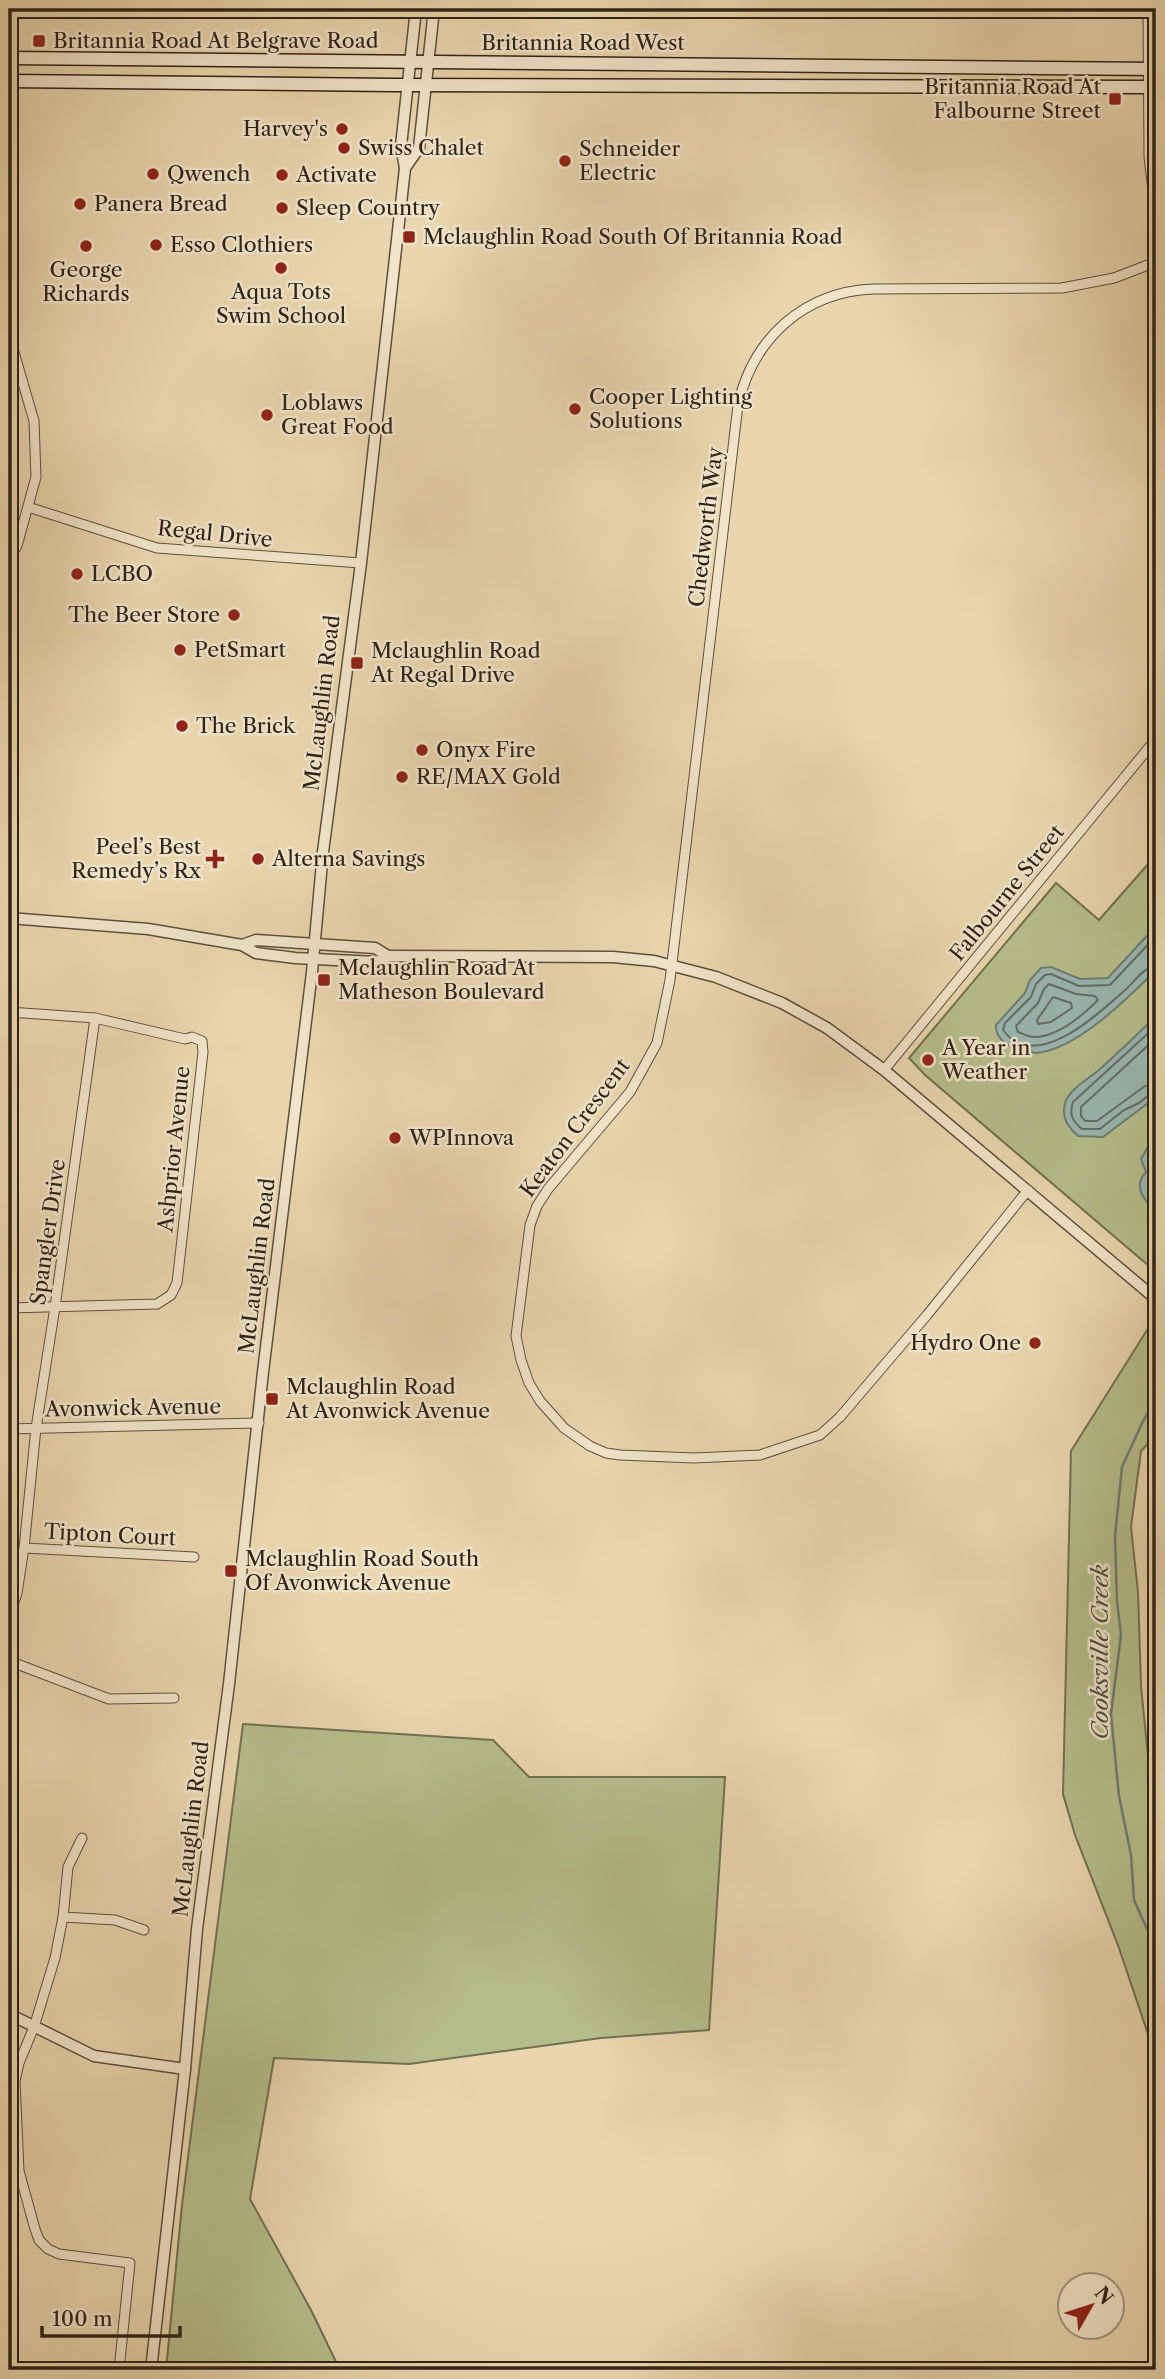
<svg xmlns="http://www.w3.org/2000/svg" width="1165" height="2379" viewBox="0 0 1165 2379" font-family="'Libre Caslon Text',serif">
	<rect width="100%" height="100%" fill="#e9d6ae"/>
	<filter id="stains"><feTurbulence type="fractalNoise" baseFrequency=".00286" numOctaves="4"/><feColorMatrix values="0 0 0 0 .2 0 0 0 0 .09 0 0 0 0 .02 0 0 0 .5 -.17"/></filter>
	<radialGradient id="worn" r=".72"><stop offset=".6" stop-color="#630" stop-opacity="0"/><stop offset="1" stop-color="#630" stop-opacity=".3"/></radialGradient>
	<g fill="#b5be8b" stroke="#727052" stroke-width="2">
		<polygon points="1156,855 1156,1272 925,1075 909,1058 1056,883 1099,920"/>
		<polygon points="1154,1319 1156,1322 1156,1435 1141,1451 1131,1527 1138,1592 1141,1686 1151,1786 1156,1787 1156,2058 1119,1948 1075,1835 1063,1794 1071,1451"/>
		<polygon points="243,1724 493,1740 529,1777 725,1777 709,2030 601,2038 409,2064 274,2058 250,2199 311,2310 340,2370 166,2370 182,2205"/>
	</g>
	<g fill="#99b7b2" stroke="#6e7c75" stroke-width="2">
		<path d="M 1155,927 L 1156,970 C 1128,998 1077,1049 1037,1053 C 1030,1053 1022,1050 1015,1048 C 1005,1045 995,1036 996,1025 L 1025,993 L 1030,980 L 1041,968 L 1051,967 L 1080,979 L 1108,978 Z"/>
		<path d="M 1156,1016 L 1156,1097 L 1103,1137 L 1078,1136 C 1068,1127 1061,1118 1065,1103 C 1070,1088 1089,1079 1100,1069 C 1119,1052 1138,1034 1156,1016 Z"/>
		<path d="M 1156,1133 L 1156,1213 C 1146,1201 1131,1187 1146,1172 L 1141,1159 Z"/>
	</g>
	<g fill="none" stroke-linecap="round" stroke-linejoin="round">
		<g stroke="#646d66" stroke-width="2">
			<path d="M 1156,936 L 1110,985 L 1079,986 L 1051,974 L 1045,975 L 1036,984 L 1031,997 L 1005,1023 L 1003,1030 C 1035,1073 1096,1016 1123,992 C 1133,984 1143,967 1156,966"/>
			<path d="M 1049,984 L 1076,994 L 1095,996 L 1098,1000 C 1082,1016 1058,1037 1034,1037 C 1029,1037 1023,1034 1018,1032 L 1016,1026 L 1038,1003 L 1044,989 Z"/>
			<polygon points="1053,997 1071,1003 1072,1008 1051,1022 1038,1024 1037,1020"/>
			<path d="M 1156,1026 L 1073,1102 C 1069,1114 1072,1121 1082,1129 L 1100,1129 L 1124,1110 L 1139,1103 L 1150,1094 L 1156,1092"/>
			<polyline points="1156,1038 1081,1107 1081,1116 1085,1121 1097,1121 1145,1086 1156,1084"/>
		</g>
		<polyline stroke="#6e7c75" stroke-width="2.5" points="1156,1400 1143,1421 1122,1467 1115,1537 1117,1601 1121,1635 1111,1714 1119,1796 1131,1855 1134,1900 1156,1949"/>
		<defs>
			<g id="minor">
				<polyline points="1148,9 1149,157 1156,216"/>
				<polyline points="9,335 34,421 36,477 17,546 9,558"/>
				<polyline points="28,507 157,548 361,563"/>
				<polyline points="9,1012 95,1018 185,1039 192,1037 202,1041 203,1052 177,1283 171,1295 157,1304 9,1308"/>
				<polyline points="884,1070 1156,739"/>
				<path d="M 1028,1190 L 927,1315 L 840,1417 L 820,1435 L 760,1455 L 694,1458 L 620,1455 L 606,1453 L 590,1446 L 564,1428 L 540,1401 L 529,1383 L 521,1360 L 516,1336 L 530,1225 L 537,1206 L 548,1189 L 630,1092 L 657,1043 L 670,980 L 738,405 C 753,338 804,292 873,289 L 1062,288 L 1114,278 L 1156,262"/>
				<polyline points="9,1429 259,1423"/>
				<polyline points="24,1548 194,1557"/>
				<polyline points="9,1617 17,1593 24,1548 36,1428 55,1307 95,1018"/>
				<polyline points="9,1661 109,1699 174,1698"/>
				<polyline points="82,1838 68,1867 63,1917 55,1958 34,2027 19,2063 15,2081 19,2171 35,2229 39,2240 48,2249 59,2254 130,2263 119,2370"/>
				<polyline points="63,1917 115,1920 144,1930"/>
			</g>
			<g id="tertiary">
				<polyline points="405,168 419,148 434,9"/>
				<polyline points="9,918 148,929 242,945 256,953 295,958 376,962 388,956 613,957 654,961 716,977 782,1003 827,1028 884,1070 1156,1299"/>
				<polyline points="242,945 256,940 375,948 388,956"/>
				<polyline points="9,2014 94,2056 185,2069"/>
				<polyline points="151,2370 185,2069 197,1929 229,1684 263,1372 312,972 323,852 361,563 405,168 401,146 416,9"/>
			</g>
			<g id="secondary">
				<polyline points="9,58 1156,69"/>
				<polyline points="9,81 393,85 1156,87"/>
			</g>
		</defs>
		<use href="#minor" stroke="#5d503e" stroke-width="11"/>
		<use href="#tertiary" stroke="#5d503e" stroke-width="13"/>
		<use href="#secondary" stroke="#2e2319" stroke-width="15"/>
		<use href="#minor" stroke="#f1e4ca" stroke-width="9"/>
		<use href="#tertiary" stroke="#f1e4ca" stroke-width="10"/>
		<use href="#secondary" stroke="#f1e4ca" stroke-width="12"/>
	</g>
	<g fill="#8f2418" stroke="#f1e4ca" stroke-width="2.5">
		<rect x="32" y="34" width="14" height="14" rx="3.5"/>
		<rect x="1108" y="92" width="14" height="14" rx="3.5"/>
		<circle cx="342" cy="129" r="7"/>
		<circle cx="344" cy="148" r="7"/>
		<circle cx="565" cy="161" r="7"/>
		<circle cx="153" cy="174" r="7"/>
		<circle cx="282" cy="175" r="7"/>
		<circle cx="80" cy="204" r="7"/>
		<circle cx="282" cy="208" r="7"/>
		<rect x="402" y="230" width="14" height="14" rx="3.5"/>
		<circle cx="156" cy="245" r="7"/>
		<circle cx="86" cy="246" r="7"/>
		<circle cx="281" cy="268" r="7"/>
		<circle cx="575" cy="409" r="7"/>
		<circle cx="267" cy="415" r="7"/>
		<circle cx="77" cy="574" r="7"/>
		<circle cx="234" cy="615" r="7"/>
		<circle cx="180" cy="650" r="7"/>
		<rect x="350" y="656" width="14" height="14" rx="3.5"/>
		<circle cx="182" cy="726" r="7"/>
		<circle cx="422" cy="750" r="7"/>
		<circle cx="402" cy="777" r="7"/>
		<path d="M211.5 848.5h7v7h7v7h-7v7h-7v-7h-7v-7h7z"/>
		<circle cx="258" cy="859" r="7"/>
		<rect x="317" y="973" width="14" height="14" rx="3.5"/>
		<circle cx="928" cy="1060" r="7"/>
		<circle cx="395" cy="1138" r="7"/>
		<circle cx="1035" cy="1343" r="7"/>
		<rect x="265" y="1392" width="14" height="14" rx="3.5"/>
		<rect x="224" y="1564" width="14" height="14" rx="3.5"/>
	</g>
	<g text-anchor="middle" stroke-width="5" stroke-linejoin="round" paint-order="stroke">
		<g font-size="21" fill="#2e2319" stroke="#f1e4ca" text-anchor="start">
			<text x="53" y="48">Britannia Road At Belgrave Road</text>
			<text x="1101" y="94" text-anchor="end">Britannia Road At<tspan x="1101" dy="24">Falbourne Street</tspan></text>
			<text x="328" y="136" text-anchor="end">Harvey's</text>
			<text x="358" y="155">Swiss Chalet</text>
			<text x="579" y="156">Schneider<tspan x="579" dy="24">Electric</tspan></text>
			<text x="167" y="181">Qwench</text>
			<text x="296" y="182">Activate</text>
			<text x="94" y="211">Panera Bread</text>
			<text x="296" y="215">Sleep Country</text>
			<text x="423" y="244">Mclaughlin Road South Of Britannia Road</text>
			<text x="170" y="252">Esso Clothiers</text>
			<text x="86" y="277" text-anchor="middle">George<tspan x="86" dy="24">Richards</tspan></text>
			<text x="281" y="299" text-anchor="middle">Aqua Tots<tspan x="281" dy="24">Swim School</tspan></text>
			<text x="589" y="404">Cooper Lighting<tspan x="589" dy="24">Solutions</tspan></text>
			<text x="281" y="410">Loblaws<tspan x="281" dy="24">Great Food</tspan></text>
			<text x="91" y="581">LCBO</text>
			<text x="220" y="622" text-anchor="end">The Beer Store</text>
			<text x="194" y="657">PetSmart</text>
			<text x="371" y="658">Mclaughlin Road<tspan x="371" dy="24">At Regal Drive</tspan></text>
			<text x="196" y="733">The Brick</text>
			<text x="436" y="757">Onyx Fire</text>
			<text x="416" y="784">RE/MAX Gold</text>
			<text x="201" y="854" text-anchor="end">Peel’s Best<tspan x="201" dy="24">Remedy’s Rx</tspan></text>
			<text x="272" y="866">Alterna Savings</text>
			<text x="338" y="975">Mclaughlin Road At<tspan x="338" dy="24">Matheson Boulevard</tspan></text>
			<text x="942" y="1055">A Year in<tspan x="942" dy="24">Weather</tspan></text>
			<text x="409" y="1145">WPInnova</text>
			<text x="1021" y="1350" text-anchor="end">Hydro One</text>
			<text x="286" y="1394">Mclaughlin Road<tspan x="286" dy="24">At Avonwick Avenue</tspan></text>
			<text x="245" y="1566">Mclaughlin Road South<tspan x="245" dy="24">Of Avonwick Avenue</tspan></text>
		</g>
		<g font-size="21" fill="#2e2319" stroke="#f1e4ca">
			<text x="583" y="50">Britannia Road West</text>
			<text transform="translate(706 527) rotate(-83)" y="7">Chedworth Way</text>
			<text transform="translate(215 534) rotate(6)" y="7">Regal Drive</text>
			<text transform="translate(322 703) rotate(-83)" y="7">McLaughlin Road</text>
			<text transform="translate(1007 893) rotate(-51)" y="7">Falbourne Street</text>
			<text transform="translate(575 1128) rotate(-53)" y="7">Keaton Crescent</text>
			<text transform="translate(174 1149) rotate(-84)" y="7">Ashprior Avenue</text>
			<text transform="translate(48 1232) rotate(-82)" y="7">Spangler Drive</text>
			<text transform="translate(257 1266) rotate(-83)" y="7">McLaughlin Road</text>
			<text transform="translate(133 1408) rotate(-1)" y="7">Avonwick Avenue</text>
			<text transform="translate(110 1535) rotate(3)" y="7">Tipton Court</text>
			<text transform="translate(191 1829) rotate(-83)" y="7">McLaughlin Road</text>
		</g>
		<g font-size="23" font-style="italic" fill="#4e4f47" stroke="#f1e4ca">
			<text transform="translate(1100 1652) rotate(-90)" y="8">Cooksville Creek</text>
		</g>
	</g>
	<rect width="1165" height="2379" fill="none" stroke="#e9d6ae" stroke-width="35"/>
	<rect x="10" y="10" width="1144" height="2358" fill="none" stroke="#2e2319" stroke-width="3.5"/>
	<rect x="18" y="18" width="1130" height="2344" fill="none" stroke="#2e2319" stroke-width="2"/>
	<g transform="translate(1091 2306) rotate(51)"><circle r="33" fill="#f1e4ca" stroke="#a39783" stroke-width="2"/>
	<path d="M0-5L12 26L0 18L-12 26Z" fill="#8f2418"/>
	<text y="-10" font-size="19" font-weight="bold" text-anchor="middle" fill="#2e2319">N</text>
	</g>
	<path d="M42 2326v10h138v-10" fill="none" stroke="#2e2319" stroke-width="3.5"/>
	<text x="52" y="2326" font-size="21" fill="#2e2319" stroke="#f1e4ca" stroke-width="5" paint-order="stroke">100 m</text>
	<rect width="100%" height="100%" filter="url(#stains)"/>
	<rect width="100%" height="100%" fill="url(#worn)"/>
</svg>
